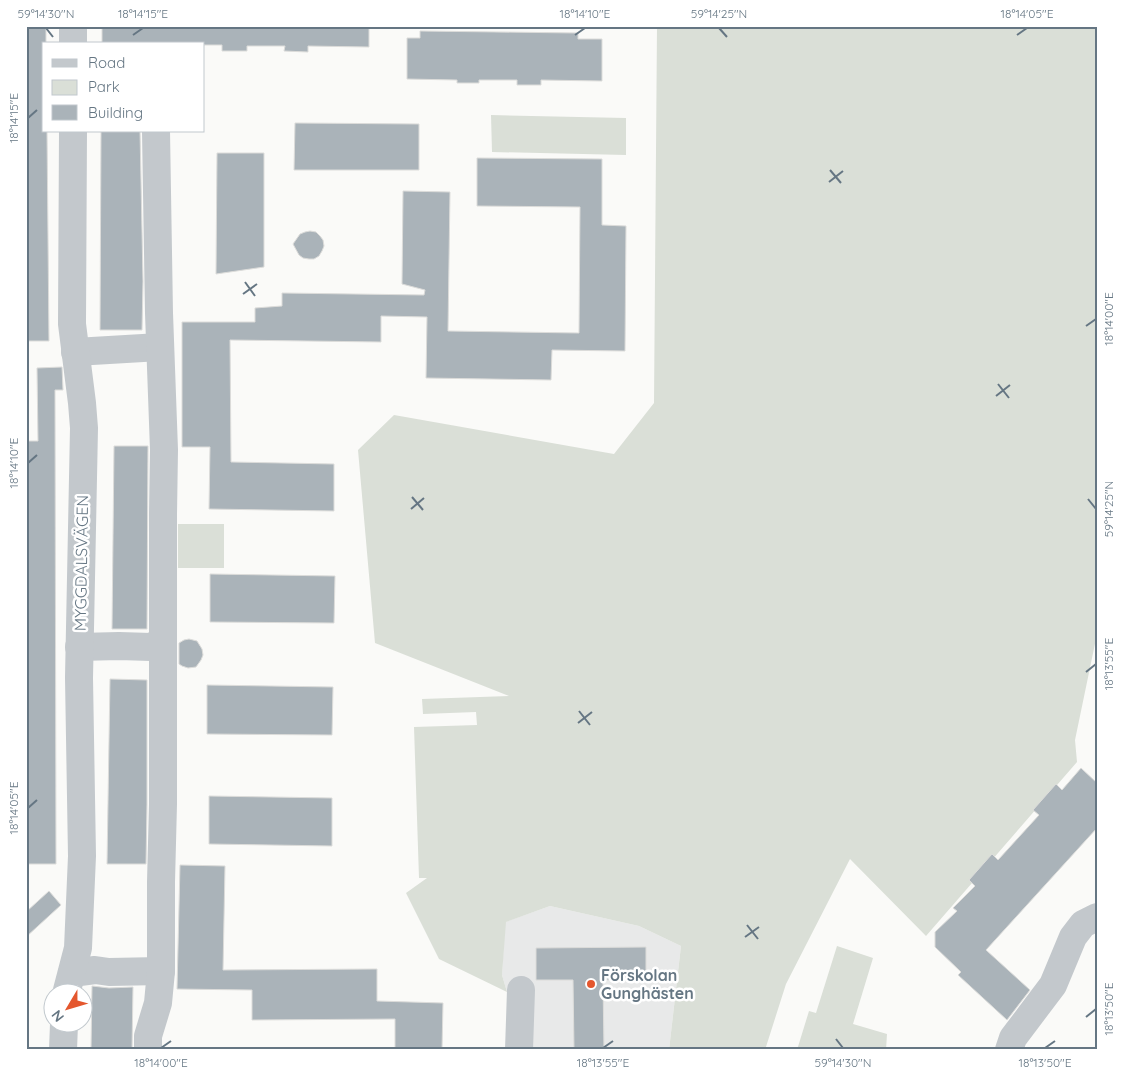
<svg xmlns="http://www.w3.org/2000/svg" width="1123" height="1076" viewBox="0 0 1123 1076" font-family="Quicksand,sans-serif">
	<rect width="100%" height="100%" fill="#fafaf8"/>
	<polygon fill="#e8e9e9" points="550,906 639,926 681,946 669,1050 511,1050 507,992 502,975 505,922"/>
	<g fill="#dadfd7">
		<polygon points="657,26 1097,26 1097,634 1075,740 1077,762 926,936 850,859 786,984 765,1050 669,1050 681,946 639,926 550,906 506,922 502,975 507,992 439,959 406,893 427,878 419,878 414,727 477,725 476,712 423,714 422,699 509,696 375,643 358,450 394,415 614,454 654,403"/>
		<polygon points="491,115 626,118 626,155 492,152"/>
		<rect x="178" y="524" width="46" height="44"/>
		<polygon points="837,946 873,958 853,1024 887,1034 886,1050 797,1050 809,1011 816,1013"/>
	</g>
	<g fill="#aab3b9" stroke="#dcdcda">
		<polygon points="26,26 46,26 46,44 44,44 44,131 47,131 49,341 26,341"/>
		<polygon points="102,26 369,26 369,47 308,46 308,52 284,51 285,46 247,46 247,51 222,51 222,45 204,45 204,44 102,44"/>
		<polygon points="420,31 578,33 578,39 602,39 602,81 541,80 541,85 517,85 517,80 479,80 479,83 457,83 457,80 407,79 407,38 420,38"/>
		<polygon points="295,123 419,124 419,170 294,170"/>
		<polygon points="101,131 140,131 143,281 142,330 100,330"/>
		<polygon points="217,153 264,153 264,267 216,274"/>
		<polygon points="477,158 602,159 602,225 626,226 625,351 552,350 551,380 426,378 427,317 381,316 381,342 230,340 231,462 334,464 334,511 209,509 210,447 182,447 182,322 255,322 255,308 282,306 282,293 424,295 425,290 402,284 403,191 450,192 448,331 579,333 580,207 477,206"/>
		<polygon points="310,231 316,232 320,236 323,240 324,246 322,251 319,256 314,259 309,259 303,258 299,255 293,244 300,234 305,232"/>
		<polygon points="62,367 63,390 55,390 56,864 26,864 26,441 38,441 37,368"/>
		<polygon points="114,446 148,446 147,629 112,629"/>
		<polygon points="210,574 335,576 334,623 210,622"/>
		<polygon points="189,639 197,641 202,649 203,655 201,660 196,667 188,668 182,666 179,664 179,643 184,640"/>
		<polygon points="110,679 147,680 147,804 146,864 107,864"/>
		<polygon points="207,685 333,687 332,735 207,734"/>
		<polygon points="1081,768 1097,783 1097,828 986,950 1030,990 1007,1020 958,975 961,972 935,947 935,932 957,911 953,908 975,886 969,880 992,854 998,860 1039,815 1033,810 1056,784 1062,790"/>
		<polygon points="209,796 332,798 332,846 209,844"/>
		<polygon points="180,865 225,866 223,970 377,969 377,1001 443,1003 442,1050 395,1050 395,1019 252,1020 252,990 177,989"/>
		<polygon points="49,891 61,905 26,937 26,912"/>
		<polygon points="646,947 646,979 603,980 604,1050 574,1050 573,980 536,980 536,948"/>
		<polygon points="92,986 109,988 133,987 132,1050 91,1050"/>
	</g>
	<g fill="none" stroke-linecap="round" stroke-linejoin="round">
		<g stroke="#c3c8cc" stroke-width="28">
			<polyline points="73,44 73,26"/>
			<polyline points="75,352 160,347"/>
			<polyline points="79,647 119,646 151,647 163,641"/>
			<polyline points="72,973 95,970 109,972 161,971"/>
			<polyline points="66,994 78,948 82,856 79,678 84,428 82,403 72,324 73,131"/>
			<polyline points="63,1050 64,1024"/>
			<polyline points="148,1050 148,1036 158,1003 161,971 161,882 163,804 163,514 164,450 159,313 156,131"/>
			<polyline points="519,1050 521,990"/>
			<polyline points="1009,1050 1013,1038 1053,985 1073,937 1083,924 1097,917"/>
		</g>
	</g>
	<path fill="none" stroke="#657683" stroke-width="2" d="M 46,28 L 53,37M 719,28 L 727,37M 133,35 L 143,28M 575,35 L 585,28M 1017,35 L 1027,28M 28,118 L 37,110M 830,170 L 841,183M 829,182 L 843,171M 245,282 L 255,296M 243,294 L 257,284M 1086,326 L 1096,319M 998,384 L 1009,398M 996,396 L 1010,385M 28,463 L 37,455M 412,497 L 423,510M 1088,499 L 1096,509M 411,509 L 424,498M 1086,672 L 1096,664M 579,711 L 590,725M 578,723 L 592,712M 28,808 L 37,800M 747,925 L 758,939M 745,937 L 759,927M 1086,1017 L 1096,1009M 836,1039 L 843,1048M 161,1048 L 171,1041M 603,1048 L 613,1041M 1045,1048 L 1055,1041"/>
	<circle fill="#e4572e" stroke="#fff" stroke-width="2" cx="591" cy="984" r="5"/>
	<g text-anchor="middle" stroke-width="5" stroke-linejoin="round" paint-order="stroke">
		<g font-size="16" fill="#657683" stroke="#fff">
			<text transform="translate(81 563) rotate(-89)" y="6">MYGGDALSVÄGEN</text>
		</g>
		<g font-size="16" font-weight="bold" fill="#657683" stroke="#fff" text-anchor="start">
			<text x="601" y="981">Förskolan<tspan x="601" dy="18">Gunghästen</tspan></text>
		</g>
	</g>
	<rect width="1123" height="1076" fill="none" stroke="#ffffff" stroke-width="55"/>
	<rect x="42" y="42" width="162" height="90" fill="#ffffff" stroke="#c1c8cd"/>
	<rect x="52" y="59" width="25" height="8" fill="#c3c8cc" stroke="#c1c8cd"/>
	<text x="88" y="68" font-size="15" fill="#657683">Road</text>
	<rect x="52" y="80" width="25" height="15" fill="#dadfd7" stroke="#c1c8cd"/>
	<text x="88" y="92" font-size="15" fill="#657683">Park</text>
	<rect x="52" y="105" width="25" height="15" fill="#aab3b9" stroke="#c1c8cd"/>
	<text x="88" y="118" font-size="15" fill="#657683">Building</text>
	<g transform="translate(68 1008) rotate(232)"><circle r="24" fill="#ffffff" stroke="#c1c8cd"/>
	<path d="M0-4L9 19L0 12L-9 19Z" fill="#e4572e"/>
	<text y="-8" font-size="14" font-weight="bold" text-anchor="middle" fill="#657683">N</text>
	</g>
	<rect x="28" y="28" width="1068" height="1020" fill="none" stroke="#657683" stroke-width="2"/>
	<g font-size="12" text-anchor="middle" fill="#657683">
		<text x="46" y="18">59°14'30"N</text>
		<text x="143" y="18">18°14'15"E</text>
		<text x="585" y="18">18°14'10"E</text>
		<text x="719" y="18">59°14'25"N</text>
		<text x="1027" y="18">18°14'05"E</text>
		<text transform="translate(14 118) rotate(-90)" y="4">18°14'15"E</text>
		<text transform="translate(1109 319) rotate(-90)" y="4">18°14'00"E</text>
		<text transform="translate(14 463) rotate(-90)" y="4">18°14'10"E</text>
		<text transform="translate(1109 509) rotate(-90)" y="4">59°14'25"N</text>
		<text transform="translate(1109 664) rotate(-90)" y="4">18°13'55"E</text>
		<text transform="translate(14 808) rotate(-90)" y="4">18°14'05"E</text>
		<text transform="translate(1109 1009) rotate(-90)" y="4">18°13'50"E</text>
		<text x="161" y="1067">18°14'00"E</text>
		<text x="603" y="1067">18°13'55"E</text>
		<text x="843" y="1067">59°14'30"N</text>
		<text x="1045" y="1067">18°13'50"E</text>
	</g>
</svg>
